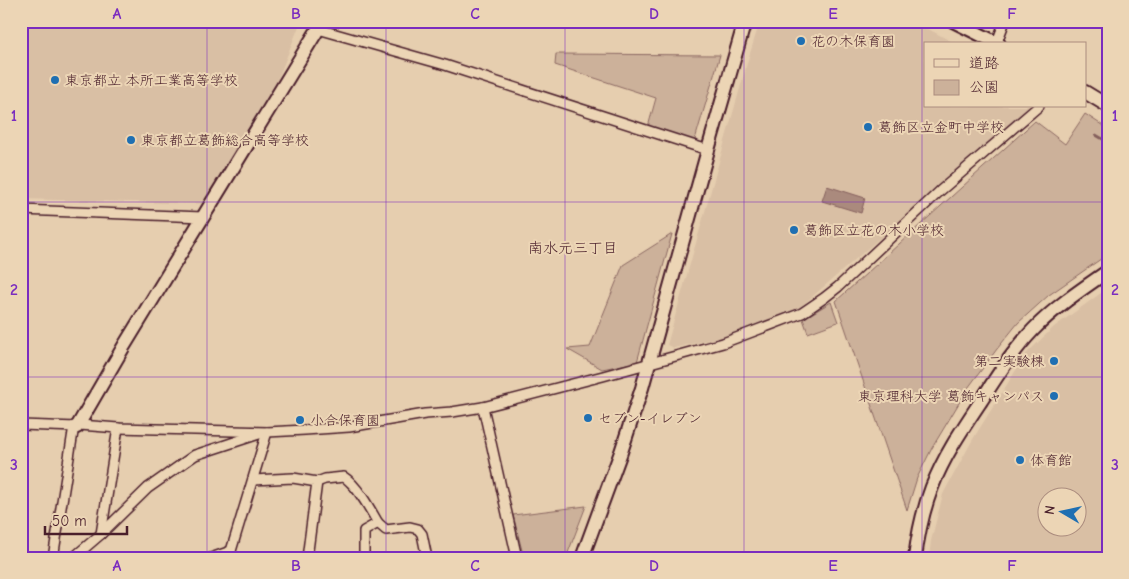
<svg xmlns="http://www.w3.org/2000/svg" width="1129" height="579" viewBox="0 0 1129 579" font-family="'Comic Neue','Klee One',sans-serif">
	<rect width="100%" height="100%" fill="#e6ceaf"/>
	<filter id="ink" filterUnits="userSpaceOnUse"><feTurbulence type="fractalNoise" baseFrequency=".02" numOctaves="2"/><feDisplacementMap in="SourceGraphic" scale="10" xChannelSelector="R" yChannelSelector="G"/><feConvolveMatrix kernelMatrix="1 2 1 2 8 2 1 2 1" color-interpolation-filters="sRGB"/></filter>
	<g filter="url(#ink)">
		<g fill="#d9bfa4" fill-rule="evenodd">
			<polygon points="21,21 301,21 277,81 203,204 21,199"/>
			<polygon points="760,21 906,21 932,31 956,44 925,44 925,106 1032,106 798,309 723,337 674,348 667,345 748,60"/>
			<path d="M 1108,288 L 1108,558 L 929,558 L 931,541 L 943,494 L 973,439 L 1026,354 L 1054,327 ZM 1076,496 L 1076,526 L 1046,526 L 1046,496 Z"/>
		</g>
		<g fill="#ccb19a" stroke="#8b6862">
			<polygon points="556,54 720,55 694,143 648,127 656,98 555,65"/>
			<polygon points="1085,114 1108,129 1108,254 1049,295 1018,323 997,349 968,388 932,448 917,478 907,510 836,301 1035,121 1065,144"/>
			<polygon points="672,234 637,362 602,369 567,349 590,347 623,265"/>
			<polygon points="831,302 838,322 808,333 803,319"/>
			<polygon points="586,506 566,558 524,558 513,515"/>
		</g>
		<polygon fill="#aa8a7d" stroke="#845f5c" points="827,186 865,198 861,213 822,201"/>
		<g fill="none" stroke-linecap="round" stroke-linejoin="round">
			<polyline stroke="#845f5c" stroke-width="3" points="1096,135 1108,142"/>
			<defs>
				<g id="street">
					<polyline points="318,29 445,65 708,150"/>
					<polyline points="997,42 1005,21"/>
					<polyline points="21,210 203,217"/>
					<polyline points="483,407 517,558"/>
					<polyline points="21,425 77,427 80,425 118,428 267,432 305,430 349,427 425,414 452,412 483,407 603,376 723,343 802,313 824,298 838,287 940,191 1039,106"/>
					<polyline points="253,480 293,478 317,482 307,558"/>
					<path d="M 317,482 L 325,479 L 344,477 C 357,485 370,509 378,523 L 364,531 L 364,558"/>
					<polyline points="378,523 386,530 410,527 418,529 422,534 427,558"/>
					<polyline points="101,534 118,428"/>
					<polyline points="53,558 74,426"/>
					<polyline points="73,558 101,534 148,488 195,455 259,434"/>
					<polyline points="211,558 231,551"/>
					<polyline points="231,558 231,551 267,432"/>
				</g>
				<g id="secondary">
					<polyline points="953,21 999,44"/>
					<polyline points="1085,92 1108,106"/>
					<polyline points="77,427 124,346 323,21"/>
					<polyline points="582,558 621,452 642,388 708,150 745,21"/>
					<path d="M 915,558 C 918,534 923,510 932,487 C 944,456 963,428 981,401 C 997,376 1012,352 1033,330 C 1055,307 1082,289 1108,271"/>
				</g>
			</defs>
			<use href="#street" stroke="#4a1f2b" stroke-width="12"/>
			<use href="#secondary" stroke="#4a1f2b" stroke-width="16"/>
			<use href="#street" stroke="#ecd5b5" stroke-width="9"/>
			<use href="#secondary" stroke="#ecd5b5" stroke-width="12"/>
		</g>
	</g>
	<path fill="none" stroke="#7b2cbf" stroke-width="1" stroke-opacity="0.55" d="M 207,21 L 207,558M 386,21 L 386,558M 565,21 L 565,558M 744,21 L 744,558M 922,21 L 922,558M 21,202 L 1108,202M 21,377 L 1108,377"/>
	<g fill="#1f6fb2" stroke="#ecd5b5" stroke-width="2">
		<circle cx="801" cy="41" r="5"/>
		<circle cx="55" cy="80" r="5"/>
		<circle cx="868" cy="127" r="5"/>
		<circle cx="131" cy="140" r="5"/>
		<circle cx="794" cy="230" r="5"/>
		<circle cx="1054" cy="361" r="5"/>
		<circle cx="1054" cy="396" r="5"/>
		<circle cx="588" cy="418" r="5"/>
		<circle cx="300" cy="420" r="5"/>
		<circle cx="1020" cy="460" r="5"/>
	</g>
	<g text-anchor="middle" stroke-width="4" stroke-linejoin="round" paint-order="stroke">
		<g font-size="14" fill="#4a1f2b" stroke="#ecd5b5" text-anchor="start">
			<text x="811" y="46">花の木保育園</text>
			<text x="65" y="85">東京都立 本所工業高等学校</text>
			<text x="878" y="132">葛飾区立金町中学校</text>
			<text x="141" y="145">東京都立葛飾総合高等学校</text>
			<text x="804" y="235">葛飾区立花の木小学校</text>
			<text x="1044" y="366" text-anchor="end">第二実験棟</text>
			<text x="1044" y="401" text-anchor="end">東京理科大学 葛飾キャンパス</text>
			<text x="598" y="423">セブン-イレブン</text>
			<text x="310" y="425">小合保育園</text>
			<text x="1030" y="465">体育館</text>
		</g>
		<g font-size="15" fill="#4a1f2b" stroke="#ecd5b5">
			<text x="573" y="253">南水元三丁目</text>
		</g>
	</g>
	<rect width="1129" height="579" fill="none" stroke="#ecd5b5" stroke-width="55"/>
	<rect x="924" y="42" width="162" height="65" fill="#ecd5b5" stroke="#ab8c7e"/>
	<rect x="934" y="59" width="25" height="8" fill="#ecd5b5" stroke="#ab8c7e"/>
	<text x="969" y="68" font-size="15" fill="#4a1f2b">道路</text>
	<rect x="934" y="80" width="25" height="15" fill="#ccb19a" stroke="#ab8c7e"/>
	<text x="969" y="92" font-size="15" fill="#4a1f2b">公園</text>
	<g transform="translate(1062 512) rotate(279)"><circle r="24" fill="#ecd5b5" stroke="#ab8c7e"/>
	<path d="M0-4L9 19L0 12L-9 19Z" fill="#1f6fb2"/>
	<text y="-8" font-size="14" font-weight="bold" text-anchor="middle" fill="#4a1f2b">N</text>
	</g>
	<path d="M45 526v8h82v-8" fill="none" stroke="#4a1f2b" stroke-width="2.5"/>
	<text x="52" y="526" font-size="15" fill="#4a1f2b" stroke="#ecd5b5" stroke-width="4" paint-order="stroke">50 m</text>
	<rect x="28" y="28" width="1074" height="524" fill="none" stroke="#7b2cbf" stroke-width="2"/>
	<g font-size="16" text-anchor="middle" font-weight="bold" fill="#7b2cbf">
		<text x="117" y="19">A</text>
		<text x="296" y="19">B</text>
		<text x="475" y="19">C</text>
		<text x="654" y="19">D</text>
		<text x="833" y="19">E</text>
		<text x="1012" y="19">F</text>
		<text x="14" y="121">1</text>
		<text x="1115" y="121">1</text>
		<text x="14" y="295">2</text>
		<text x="1115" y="295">2</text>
		<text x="14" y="470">3</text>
		<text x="1115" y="470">3</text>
		<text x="117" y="571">A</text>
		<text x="296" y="571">B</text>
		<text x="475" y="571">C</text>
		<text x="654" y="571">D</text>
		<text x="833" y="571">E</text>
		<text x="1012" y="571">F</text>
	</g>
</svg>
